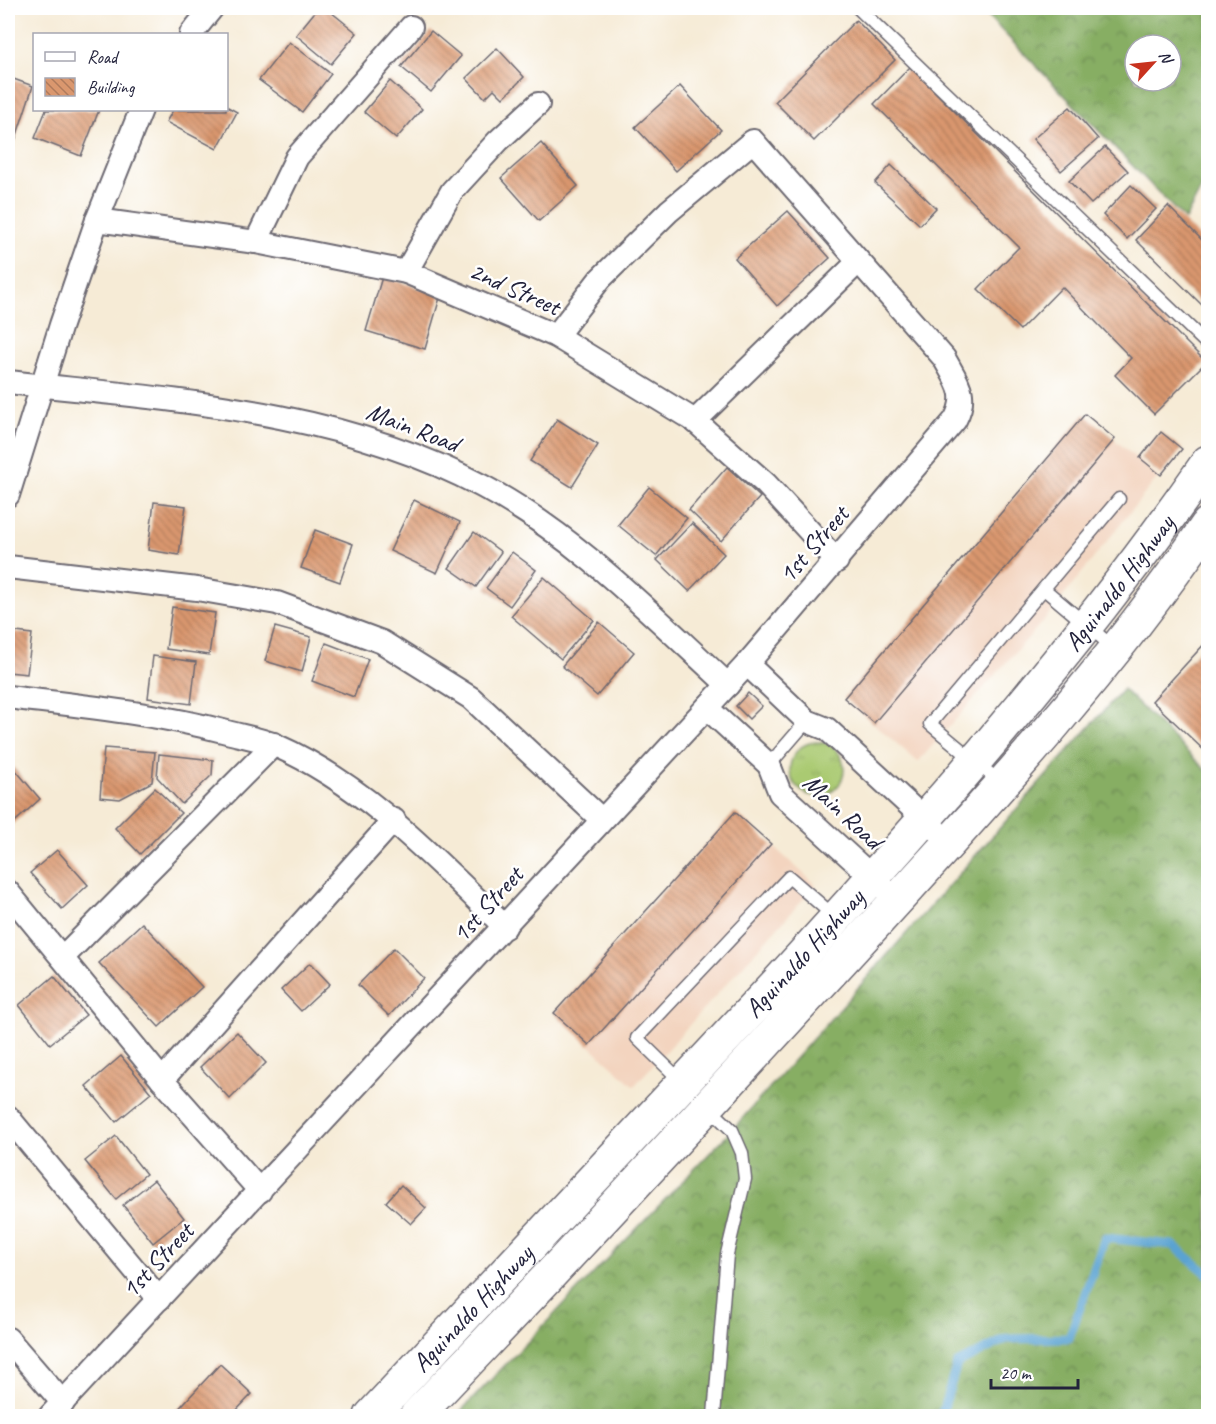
<svg xmlns="http://www.w3.org/2000/svg" width="1216" height="1424" viewBox="0 0 1216 1424" font-family="Caveat,sans-serif">
	<defs>
		<pattern id="forest-crowns" width="20" height="18" patternUnits="userSpaceOnUse" patternTransform="scale(1.5)"><rect width="20" height="18" fill="#87ae64"/><path d="M2 6a3 3 0 1 1 6 0M12 15a3 3 0 1 1 6 0" fill="none" stroke="#6e8d54"/></pattern>
		<pattern id="park-tufts" width="24" height="20" patternUnits="userSpaceOnUse" patternTransform="scale(1.5)"><rect width="24" height="20" fill="#aaca72"/><path d="M3 7l-1-3M5 7V3M7 7l1-3M15 17l-1-3M17 17v-4M19 17l1-3" fill="none" stroke="#92ad64"/></pattern>
		<pattern id="building-back-hatch" width="6" height="6" patternUnits="userSpaceOnUse" patternTransform="scale(1.5)"><rect width="6" height="6" fill="#da976e"/><path d="M-1 5l2 2M0 0l6 6M5-1l2 2" fill="none" stroke="#b07b5c"/></pattern>
	</defs>
	<rect width="100%" height="100%" fill="#fff"/>
	<filter id="ink" filterUnits="userSpaceOnUse"><feTurbulence type="fractalNoise" baseFrequency=".0167" numOctaves="2"/><feDisplacementMap in="SourceGraphic" scale="12" xChannelSelector="R" yChannelSelector="G"/><feConvolveMatrix kernelMatrix="1 2 1 2 8 2 1 2 1" color-interpolation-filters="sRGB"/></filter>
	<filter id="wash" filterUnits="userSpaceOnUse"><feTurbulence type="fractalNoise" baseFrequency=".008" numOctaves="4" result="noise"/><feDisplacementMap in="SourceGraphic" scale="24" xChannelSelector="R" yChannelSelector="G"/><feGaussianBlur stdDeviation="1.35" result="paint"/><feColorMatrix in="noise" values="0 0 0 0 0 0 0 0 0 0 0 0 0 0 0 0 0 1.4 0 .05"/><feComposite in="paint" operator="in"/></filter>
	<g filter="url(#wash)">
		<rect width="100%" height="100%" fill="#f6ebd6"/>
		<g fill="#f3d4bf">
			<polygon points="1085,414 1158,477 1051,612 918,762 844,698"/>
			<polygon points="735,812 816,885 634,1086 554,1013"/>
		</g>
		<g fill="url(#forest-crowns)" stroke="#546850" stroke-width="1.5" fill-rule="evenodd">
			<path d="M 980,8 L 1208,8 L 1208,175 L 1185,220 ZM 1135,45 L 1171,45 L 1171,81 L 1135,81 Z"/>
			<polygon points="1123,689 1208,772 1208,1416 456,1416 732,1130"/>
		</g>
		<circle fill="url(#park-tufts)" stroke="#667656" stroke-width="1.5" cx="817" cy="769" r="27"/>
		<g fill="none" stroke-linecap="round" stroke-linejoin="round">
			<polyline stroke="#5aa3d1" stroke-width="9" points="941,1416 957,1364 1006,1339 1069,1338 1105,1238 1173,1245 1208,1274"/>
		</g>
		<g id="blocks">
			<g fill="url(#building-back-hatch)">
				<polygon points="318,8 326,8 357,33 331,64 296,35"/>
				<polygon points="856,20 895,60 814,141 775,102"/>
				<polygon points="431,31 461,56 431,92 401,67"/>
				<polygon points="289,42 331,74 302,112 259,80"/>
				<polygon points="497,48 524,77 503,98 494,89 485,98 466,78"/>
				<polygon points="910,67 1206,362 1154,414 1115,375 1131,358 1062,287 1020,330 978,289 1019,247 874,104"/>
				<polygon points="8,77 33,86 12,150 8,148"/>
				<polygon points="390,81 422,109 396,139 364,112"/>
				<polygon points="680,86 721,130 676,171 635,127"/>
				<polygon points="226,106 237,112 217,149 166,122 173,110 226,110"/>
				<polygon points="1070,107 1098,139 1061,171 1033,139"/>
				<polygon points="46,110 99,110 81,156 35,138"/>
				<polygon points="541,143 578,186 539,221 501,178"/>
				<polygon points="1105,147 1128,171 1091,204 1069,181"/>
				<polygon points="891,165 936,208 920,225 875,183"/>
				<polygon points="1131,185 1156,209 1127,239 1103,215"/>
				<polygon points="1168,206 1208,246 1208,311 1136,240"/>
				<polygon points="788,211 830,258 777,306 735,258"/>
				<polygon points="382,277 441,294 425,349 366,331"/>
				<polygon points="1085,414 1115,439 874,723 844,698"/>
				<polygon points="557,419 598,445 572,487 530,461"/>
				<polygon points="1161,432 1182,449 1161,475 1140,458"/>
				<polygon points="727,467 760,497 721,541 689,510"/>
				<polygon points="649,487 687,518 656,556 618,525"/>
				<polygon points="414,500 460,522 437,573 390,551"/>
				<polygon points="154,502 186,506 179,555 148,550"/>
				<polygon points="692,523 724,554 689,591 657,560"/>
				<polygon points="315,530 353,544 340,582 301,568"/>
				<polygon points="474,532 501,552 476,587 449,568"/>
				<polygon points="512,552 536,570 510,606 486,588"/>
				<polygon points="544,577 594,620 561,659 511,616"/>
				<polygon points="172,607 215,613 209,655 166,649"/>
				<polygon points="599,622 634,652 597,696 562,666"/>
				<polygon points="275,627 311,637 302,672 265,661"/>
				<polygon points="8,631 32,634 27,674 8,672"/>
				<polygon points="1208,640 1208,754 1152,701"/>
				<polygon points="326,643 368,659 354,697 312,681"/>
				<polygon points="153,656 196,662 191,704 148,698"/>
				<polygon points="748,693 762,706 749,719 736,706"/>
				<polygon points="104,748 155,752 152,782 120,799 100,797"/>
				<polygon points="159,754 213,760 212,775 182,804 157,777"/>
				<polygon points="8,761 40,799 8,828"/>
				<polygon points="155,788 181,813 140,854 115,828"/>
				<polygon points="735,812 771,844 589,1045 554,1013"/>
				<polygon points="57,850 88,885 62,909 30,873"/>
				<polygon points="142,923 202,987 159,1027 99,963"/>
				<polygon points="394,948 424,978 389,1016 358,985"/>
				<polygon points="310,963 330,984 301,1011 281,990"/>
				<polygon points="54,976 86,1015 50,1044 19,1005"/>
				<polygon points="237,1032 266,1063 230,1099 200,1067"/>
				<polygon points="121,1056 151,1093 116,1122 86,1086"/>
				<polygon points="116,1136 146,1174 116,1199 85,1161"/>
				<polygon points="154,1180 184,1218 153,1243 123,1205"/>
				<polygon points="401,1185 426,1208 411,1224 386,1202"/>
				<polygon points="220,1364 252,1394 231,1416 172,1416"/>
			</g>
		</g>
	</g>
	<g filter="url(#ink)">
		<use href="#blocks" fill-opacity="0" stroke="#6c6871" stroke-width="1.5"/>
		<g fill="none" stroke-linecap="round" stroke-linejoin="round">
			<defs>
				<g id="lane">
					<polyline points="858,8 1208,345"/>
					<polyline points="1044,589 1114,648"/>
					<polyline points="769,765 807,721"/>
					<polyline points="1001,783 930,724 1119,499"/>
					<polyline points="682,1082 637,1038 789,877 835,917"/>
					<polyline points="708,1107 732,1130 742,1153 745,1179 727,1254 714,1416"/>
				</g>
				<g id="street">
					<polyline points="191,34 212,8"/>
					<polyline points="97,220 256,242 406,272 556,336 695,421 766,484 837,561"/>
					<polyline points="256,242 297,157 411,27"/>
					<polyline points="406,272 452,191 498,141 538,104"/>
					<path d="M 8,382 C 169,400 335,408 482,486 C 575,535 651,614 728,685"/>
					<polyline points="695,421 857,263"/>
					<polyline points="8,495 61,325 97,220 141,110"/>
					<polyline points="8,567 197,589 277,603 382,642 471,698 601,819"/>
					<polyline points="747,664 807,721 827,729 935,829"/>
					<path d="M 8,697 C 81,706 155,713 227,732 C 242,736 260,739 275,745 C 366,785 435,859 505,927"/>
					<polyline points="707,708 769,765 780,793 883,887"/>
					<polyline points="8,892 162,1080 260,1191"/>
					<polyline points="63,957 274,744"/>
					<polyline points="162,1080 394,820"/>
					<polyline points="8,1117 159,1299"/>
					<polyline points="8,1339 63,1403"/>
					<path d="M 50,1416 L 747,664 L 955,420 C 969,394 957,382 944,358 L 753,141 L 669,211 L 600,279 L 556,336"/>
				</g>
				<g id="primary">
					<path id="s1" d="M 371,1416 C 506,1272 642,1128 777,983 C 930,816 1079,648 1208,462"/>
					<path d="M 416,1416 C 564,1262 709,1105 854,947 C 978,812 1105,676 1208,524"/>
				</g>
			</defs>
			<use href="#lane" stroke="#6c6871" stroke-width="15"/>
			<use href="#street" stroke="#6c6871" stroke-width="26"/>
			<use href="#primary" stroke="#6c6871" stroke-width="36"/>
			<use href="#lane" stroke="#fff" stroke-width="12"/>
			<use href="#street" stroke="#fff" stroke-width="22"/>
			<use href="#primary" stroke="#fff" stroke-width="33"/>
		</g>
	</g>
	<g text-anchor="middle" stroke-width="5" stroke-linejoin="round" paint-order="stroke">
		<g font-size="26" fill="#22223b" stroke="#fff">
			<text transform="translate(515 288) rotate(24)" y="9">2nd Street</text>
			<text transform="translate(413 427) rotate(21)" y="9">Main Road</text>
			<text transform="translate(813 544) rotate(-49)" y="9">1st Street</text>
			<text dy="9" stroke="none"><textPath href="#s1" startOffset="1120">Aguinaldo Highway</textPath></text>
			<text transform="translate(843 811) rotate(43)" y="9">Main Road</text>
			<text transform="translate(487 904) rotate(-48)" y="9">1st Street</text>
			<text dy="9" stroke="none"><textPath href="#s1" startOffset="634">Aguinaldo Highway</textPath></text>
			<text transform="translate(157 1260) rotate(-47)" y="9">1st Street</text>
			<text dy="9" stroke="none"><textPath href="#s1" startOffset="148">Aguinaldo Highway</textPath></text>
		</g>
	</g>
	<rect width="1216" height="1424" fill="none" stroke="#fff" stroke-width="30"/>
	<rect x="33" y="33" width="195" height="78" fill="#ffffff" stroke="#a7a7b1" stroke-width="1.5"/>
	<rect x="45" y="52" width="30" height="9" fill="#ffffff" stroke="#a7a7b1" stroke-width="1.5"/>
	<text x="87" y="63" font-size="18" fill="#22223b">Road</text>
	<rect x="45" y="78" width="30" height="18" fill="url(#building-back-hatch)" stroke="#a7a7b1" stroke-width="1.5"/>
	<text x="87" y="93" font-size="18" fill="#22223b">Building</text>
	<g transform="translate(1153 63) rotate(63)"><circle r="28" fill="#ffffff" stroke="#a7a7b1" stroke-width="1.5"/>
	<path d="M0-4.5L10 22L0 15L-10 22Z" fill="#c8321e"/>
	<text y="-9" font-size="16" font-weight="bold" text-anchor="middle" fill="#22223b">N</text>
	</g>
	<path d="M991 1379v9h87v-9" fill="none" stroke="#22223b" stroke-width="3"/>
	<text x="1000" y="1379" font-size="18" fill="#22223b" stroke="#ffffff" stroke-width="4.5" paint-order="stroke">20 m</text>
</svg>
